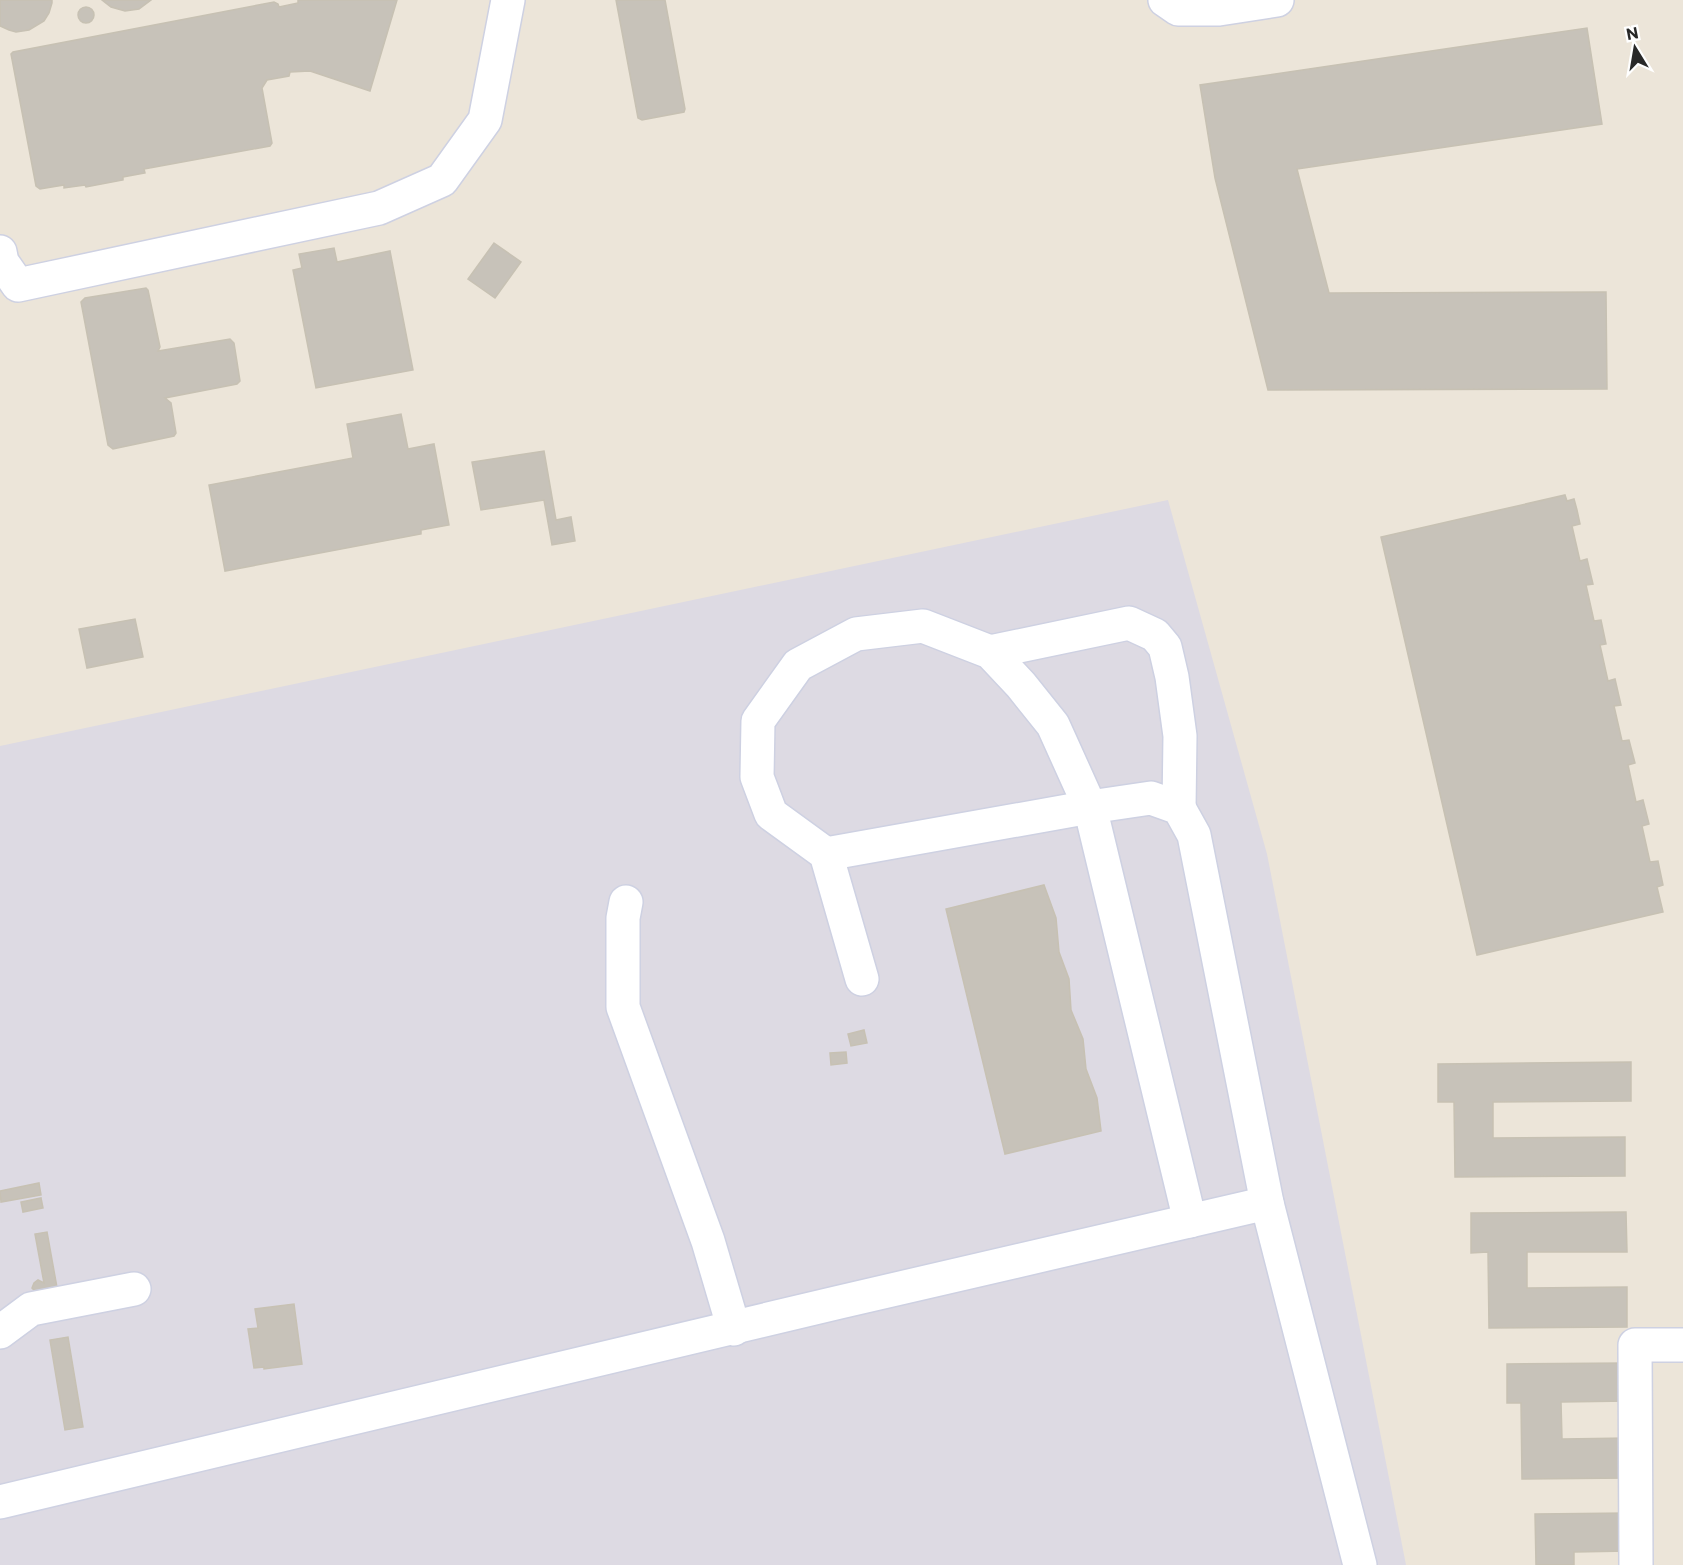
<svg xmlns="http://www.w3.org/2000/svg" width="1683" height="1565" viewBox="0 0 1683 1565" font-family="Commissioner,sans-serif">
	<rect width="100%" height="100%" fill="#ece5d9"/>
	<polygon fill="#dddae3" points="1168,500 1267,854 1406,1565 0,1565 0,746"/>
	<g fill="#c7c2b9" stroke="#c7c1b3" stroke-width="1.5">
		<polygon points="0,0 52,0 52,3 49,13 44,21 29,30 16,32 9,30 0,26"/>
		<polygon points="102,0 151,0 139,9 125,11 111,7"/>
		<polygon points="298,0 397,0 370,91 310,71 290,72 289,76 267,80 262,88 272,143 270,146 144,169 145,173 123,177 123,180 86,187 85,185 64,188 64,185 40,189 36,186 11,54 13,52 274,2 278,4 279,7 298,3"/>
		<polygon points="616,0 665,0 685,109 684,112 642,120 638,118"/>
		<circle cx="86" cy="15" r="8"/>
		<polygon points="1587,28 1602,124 1297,169 1329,293 1606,292 1607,389 1268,390 1215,178 1200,85"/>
		<polygon points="494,243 521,262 495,298 468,279"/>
		<polygon points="334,248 337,262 390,251 413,370 316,388 293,270 302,268 299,254"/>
		<polygon points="146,288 148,290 160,347 158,351 230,339 234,343 240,381 237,384 165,398 171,403 176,433 174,436 113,449 108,445 81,302 85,298"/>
		<polygon points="401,414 408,449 434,444 449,525 421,530 421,534 225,571 209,485 353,458 347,424"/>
		<polygon points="544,451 556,520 571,517 575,541 552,545 544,500 481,510 472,462"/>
		<polygon points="1565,495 1567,501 1574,499 1577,510 1580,524 1572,526 1580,561 1587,559 1593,584 1586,585 1594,621 1601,620 1606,644 1600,645 1608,681 1615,679 1621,705 1614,706 1622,741 1629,740 1635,763 1628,765 1636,802 1643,800 1649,824 1642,826 1650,862 1658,861 1663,885 1657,887 1663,912 1477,955 1381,537"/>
		<polygon points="135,619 143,657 87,668 79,629"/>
		<polygon points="1044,885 1056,918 1059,952 1069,979 1071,1010 1083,1039 1086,1069 1097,1098 1101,1131 1005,1154 946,909"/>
		<polygon points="864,1030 867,1043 851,1046 848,1034"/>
		<polygon points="846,1052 847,1063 831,1065 830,1053"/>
		<polygon points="1631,1062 1631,1101 1493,1102 1493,1138 1625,1137 1625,1176 1455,1177 1454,1102 1438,1102 1438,1064"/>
		<polygon points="39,1183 41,1195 1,1202 0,1191"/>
		<polygon points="41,1198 43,1208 23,1212 21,1202"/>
		<polygon points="1626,1212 1627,1252 1527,1252 1527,1288 1627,1287 1627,1327 1489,1328 1488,1252 1471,1253 1471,1213"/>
		<polygon points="47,1232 58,1293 37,1293 32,1288 34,1283 38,1280 44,1283 35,1234"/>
		<polygon points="294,1304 302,1364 264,1369 264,1367 254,1368 248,1329 258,1328 255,1309"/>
		<polygon points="68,1337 83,1427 65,1430 50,1340"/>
		<polygon points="1627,1363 1628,1401 1561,1402 1562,1439 1628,1438 1628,1478 1522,1479 1521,1403 1507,1403 1507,1364"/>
		<polygon points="1628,1513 1628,1551 1574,1552 1574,1565 1536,1565 1535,1514"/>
	</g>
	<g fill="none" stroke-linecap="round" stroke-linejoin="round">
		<defs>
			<g id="minor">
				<polyline points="1165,0 1178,9 1219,9 1277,0"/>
				<polyline points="0,252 2,262 18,285 379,208 442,180 485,120 508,0"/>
				<polyline points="990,652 1129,623 1155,635 1165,647 1172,677 1180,736 1179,808"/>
				<polyline points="826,854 1090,807 1151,798 1179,808 1194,835 1267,1203"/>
				<polyline points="626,902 623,918 623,1007 708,1241 734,1329"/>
				<polyline points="862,979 826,854 771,814 757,777 758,721 798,665 856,634 923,626 990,652 1021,685 1053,725 1090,807 1190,1221"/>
				<polyline points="0,1332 31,1309 134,1289"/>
				<polyline points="0,1502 840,1302 1267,1203 1360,1565"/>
				<polyline points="1636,1565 1635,1345 1683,1345"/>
			</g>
		</defs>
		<use href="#minor" stroke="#ced1e2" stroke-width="36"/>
		<use href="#minor" stroke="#fff" stroke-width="33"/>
	</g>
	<g transform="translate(1635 48) rotate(349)" stroke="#ffffff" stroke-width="4.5" paint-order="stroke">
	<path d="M0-4.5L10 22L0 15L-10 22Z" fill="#282828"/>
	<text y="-9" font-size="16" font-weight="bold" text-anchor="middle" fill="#282828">N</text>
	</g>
</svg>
